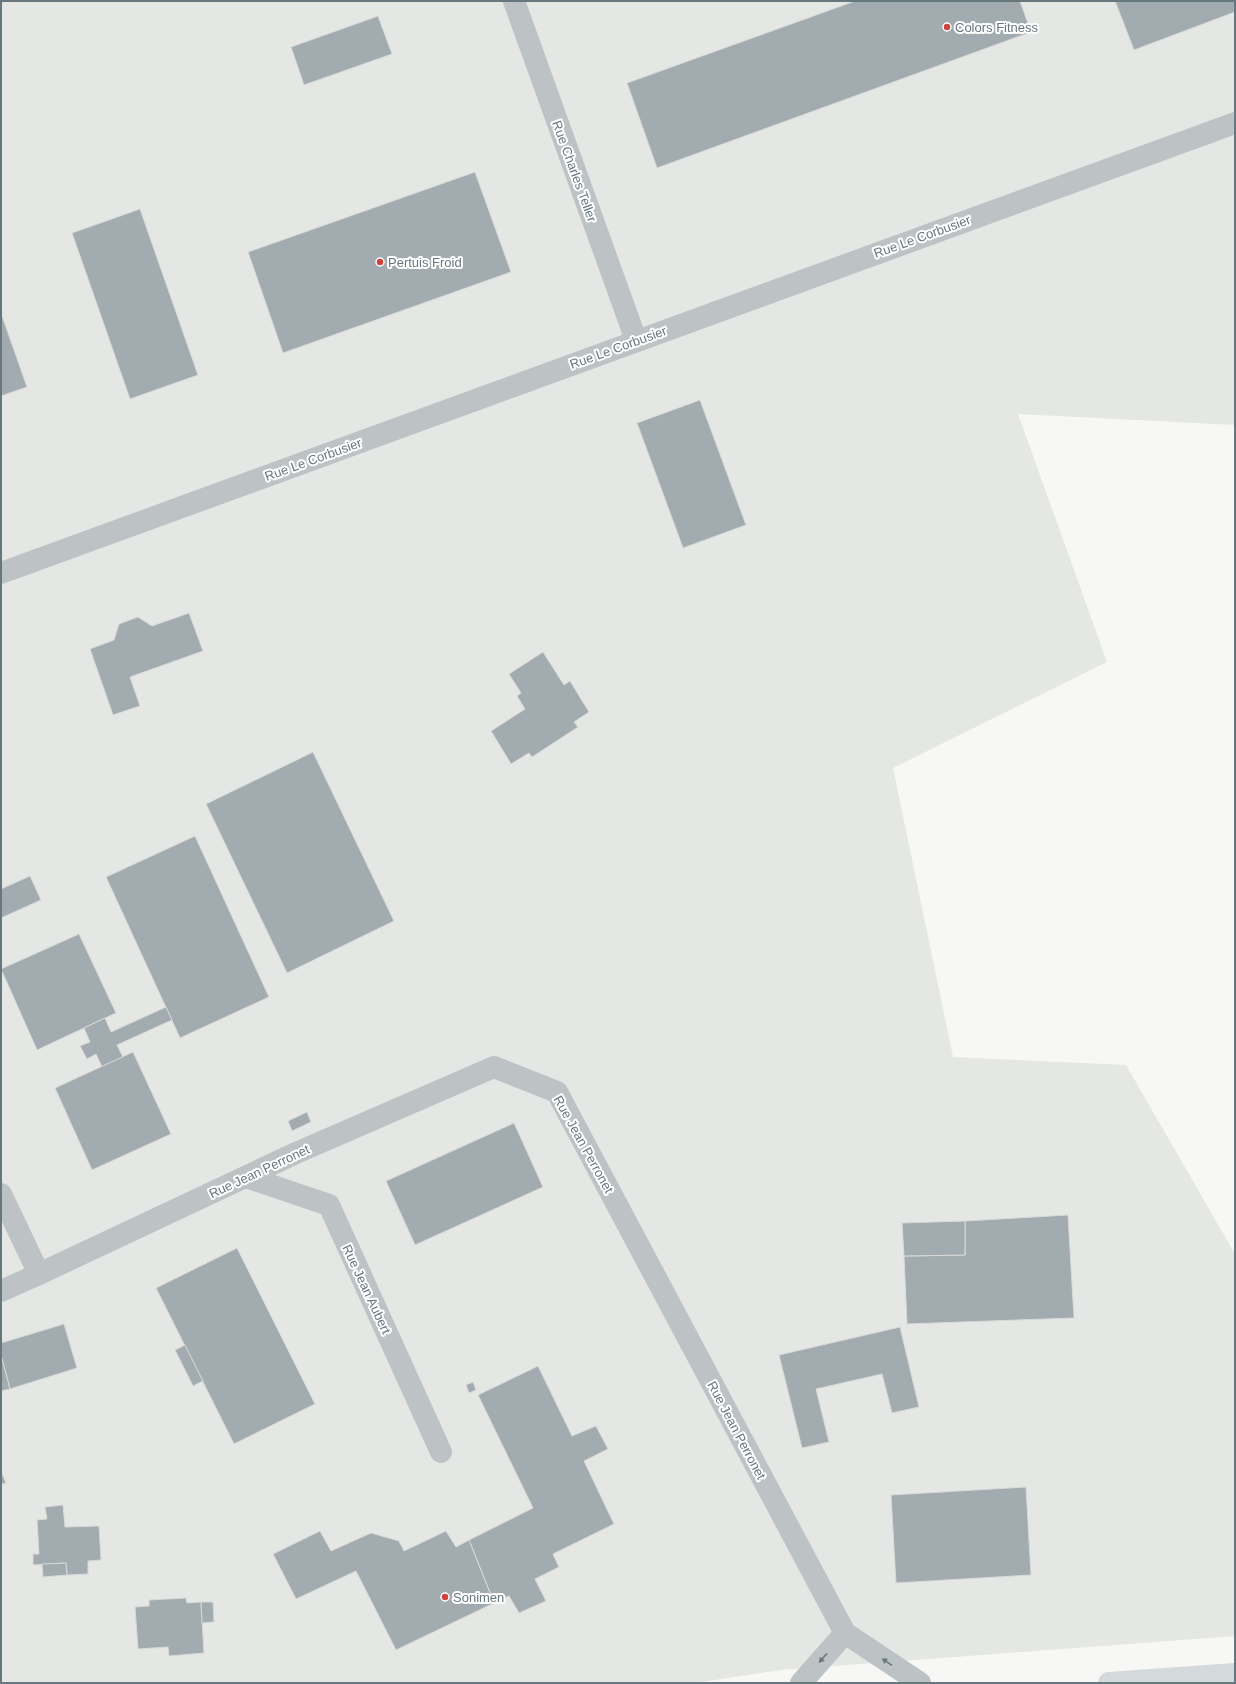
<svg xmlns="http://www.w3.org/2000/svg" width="1236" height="1684" viewBox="0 0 1236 1684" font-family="Arial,sans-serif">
	<rect width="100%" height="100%" fill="#f7f7f5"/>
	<polygon fill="#e5e7e5" points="1,1 1235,1 1235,425 1018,414 1107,662 893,768 953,1057 1126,1065 1235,1254 1235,1636 781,1670 695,1683 1,1683"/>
	<g fill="#a2acb0" stroke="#d9d9d7">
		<polygon points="855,1 1020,1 1031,32 657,168 627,83"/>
		<polygon points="1115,1 1235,1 1235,12 1134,50"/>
		<polygon points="378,16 392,54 304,85 291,47"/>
		<polygon points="475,172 511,272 283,353 248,252"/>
		<polygon points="140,209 198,375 130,399 72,233"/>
		<polygon points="1,313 27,387 1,396"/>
		<polygon points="700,400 746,525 683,548 637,423"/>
		<polygon points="189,613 203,651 130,677 140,706 113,715 90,649 114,640 119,624 138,617 152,626"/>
		<polygon points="543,652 564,685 570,681 589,712 574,722 578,727 532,757 529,753 511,764 491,731 525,709 517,696 521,693 509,674"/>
		<polygon points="313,752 394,921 287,973 206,804"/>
		<polygon points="195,836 269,997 180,1038 106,877"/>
		<polygon points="30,876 41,900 1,918 1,889"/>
		<polygon points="79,934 116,1013 37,1050 1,969"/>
		<polygon points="166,1007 172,1020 117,1045 123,1057 102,1067 96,1054 87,1059 80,1046 90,1042 84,1028 105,1018 111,1032"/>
		<polygon points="133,1052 171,1134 92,1170 55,1088"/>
		<polygon points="307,1112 311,1122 292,1131 288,1121"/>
		<polygon points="514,1123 543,1187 415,1245 386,1181"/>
		<polygon points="1068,1215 1074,1318 907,1324 904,1256 965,1255 965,1221"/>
		<polygon points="965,1221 965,1255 904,1256 902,1223"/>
		<polygon points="237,1248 315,1404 234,1444 156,1288"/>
		<polygon points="64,1324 77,1368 10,1389 1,1355 1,1343"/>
		<polygon points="900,1327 919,1407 892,1413 882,1374 816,1389 829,1442 802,1448 779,1355"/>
		<polygon points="185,1345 203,1381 193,1386 175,1350"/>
		<polygon points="1,1355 10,1389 1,1391"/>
		<polygon points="538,1366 572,1436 596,1426 608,1449 584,1461 614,1524 553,1554 559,1567 535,1579 546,1601 519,1613 509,1596 494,1603 469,1540 533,1508 478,1395"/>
		<polygon points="473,1382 476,1390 469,1393 466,1385"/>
		<polygon points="1,1471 6,1483 1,1484"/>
		<polygon points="1026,1487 1031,1575 896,1583 891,1495"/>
		<polygon points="63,1505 65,1527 99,1526 101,1560 88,1561 88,1574 67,1575 66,1563 33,1565 33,1554 39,1554 37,1520 47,1519 45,1507"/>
		<polygon points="320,1531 331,1551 371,1533 399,1541 404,1551 446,1531 456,1547 469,1540 494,1603 396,1650 356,1571 296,1599 273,1554"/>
		<polygon points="66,1563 67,1575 43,1577 42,1564"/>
		<polygon points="186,1598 187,1603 201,1602 204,1653 169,1656 168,1647 138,1649 135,1607 149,1606 149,1600"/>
		<polygon points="201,1602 213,1602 214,1622 202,1623"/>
	</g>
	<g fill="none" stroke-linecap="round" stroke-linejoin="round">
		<g stroke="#bdc2c4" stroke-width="22">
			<polyline points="514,1 636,340"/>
			<polyline points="1,573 1235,123"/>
			<polyline points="246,1177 329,1205 441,1452"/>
			<polyline points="1,1194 39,1274 1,1291"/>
			<polyline points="39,1274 296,1153 494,1067 557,1092 845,1633 920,1683"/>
			<polyline points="801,1683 845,1633"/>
		</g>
		<polyline stroke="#d4d9db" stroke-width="22" points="1109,1683 1235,1674"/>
	</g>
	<defs><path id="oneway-solid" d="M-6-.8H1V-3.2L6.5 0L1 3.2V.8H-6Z"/></defs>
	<g fill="#66777d">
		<use href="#oneway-solid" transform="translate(823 1658) rotate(131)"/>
		<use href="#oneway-solid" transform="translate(887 1662) rotate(-146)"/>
	</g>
	<g fill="#d0423c" stroke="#fff" stroke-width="1.5">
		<circle cx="947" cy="27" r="4"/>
		<circle cx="380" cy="262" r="4"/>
		<circle cx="445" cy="1597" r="4"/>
	</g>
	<g text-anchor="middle" stroke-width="4" stroke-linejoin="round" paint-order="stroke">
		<g font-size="13" fill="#66777d" stroke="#fff" text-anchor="start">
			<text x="955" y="32">Colors Fitness</text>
			<text x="388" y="267">Pertuis Froid</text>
			<text x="453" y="1602">Sonimen</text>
		</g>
		<g font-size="13" fill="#66777d" stroke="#fff">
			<text transform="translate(575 171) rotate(70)" y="5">Rue Charles Teller</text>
			<text transform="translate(922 236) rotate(-20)" y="5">Rue Le Corbusier</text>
			<text transform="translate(618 347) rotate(-20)" y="5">Rue Le Corbusier</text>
			<text transform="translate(313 459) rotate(-20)" y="5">Rue Le Corbusier</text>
			<text transform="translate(584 1144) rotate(61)" y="5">Rue Jean Perronet</text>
			<text transform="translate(259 1171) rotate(-25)" y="5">Rue Jean Perronet</text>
			<text transform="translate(367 1289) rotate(65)" y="5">Rue Jean Aubert</text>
			<text transform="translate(737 1430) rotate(62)" y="5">Rue Jean Perronet</text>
		</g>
	</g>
	<rect width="1236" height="1684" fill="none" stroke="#66777d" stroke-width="4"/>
</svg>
